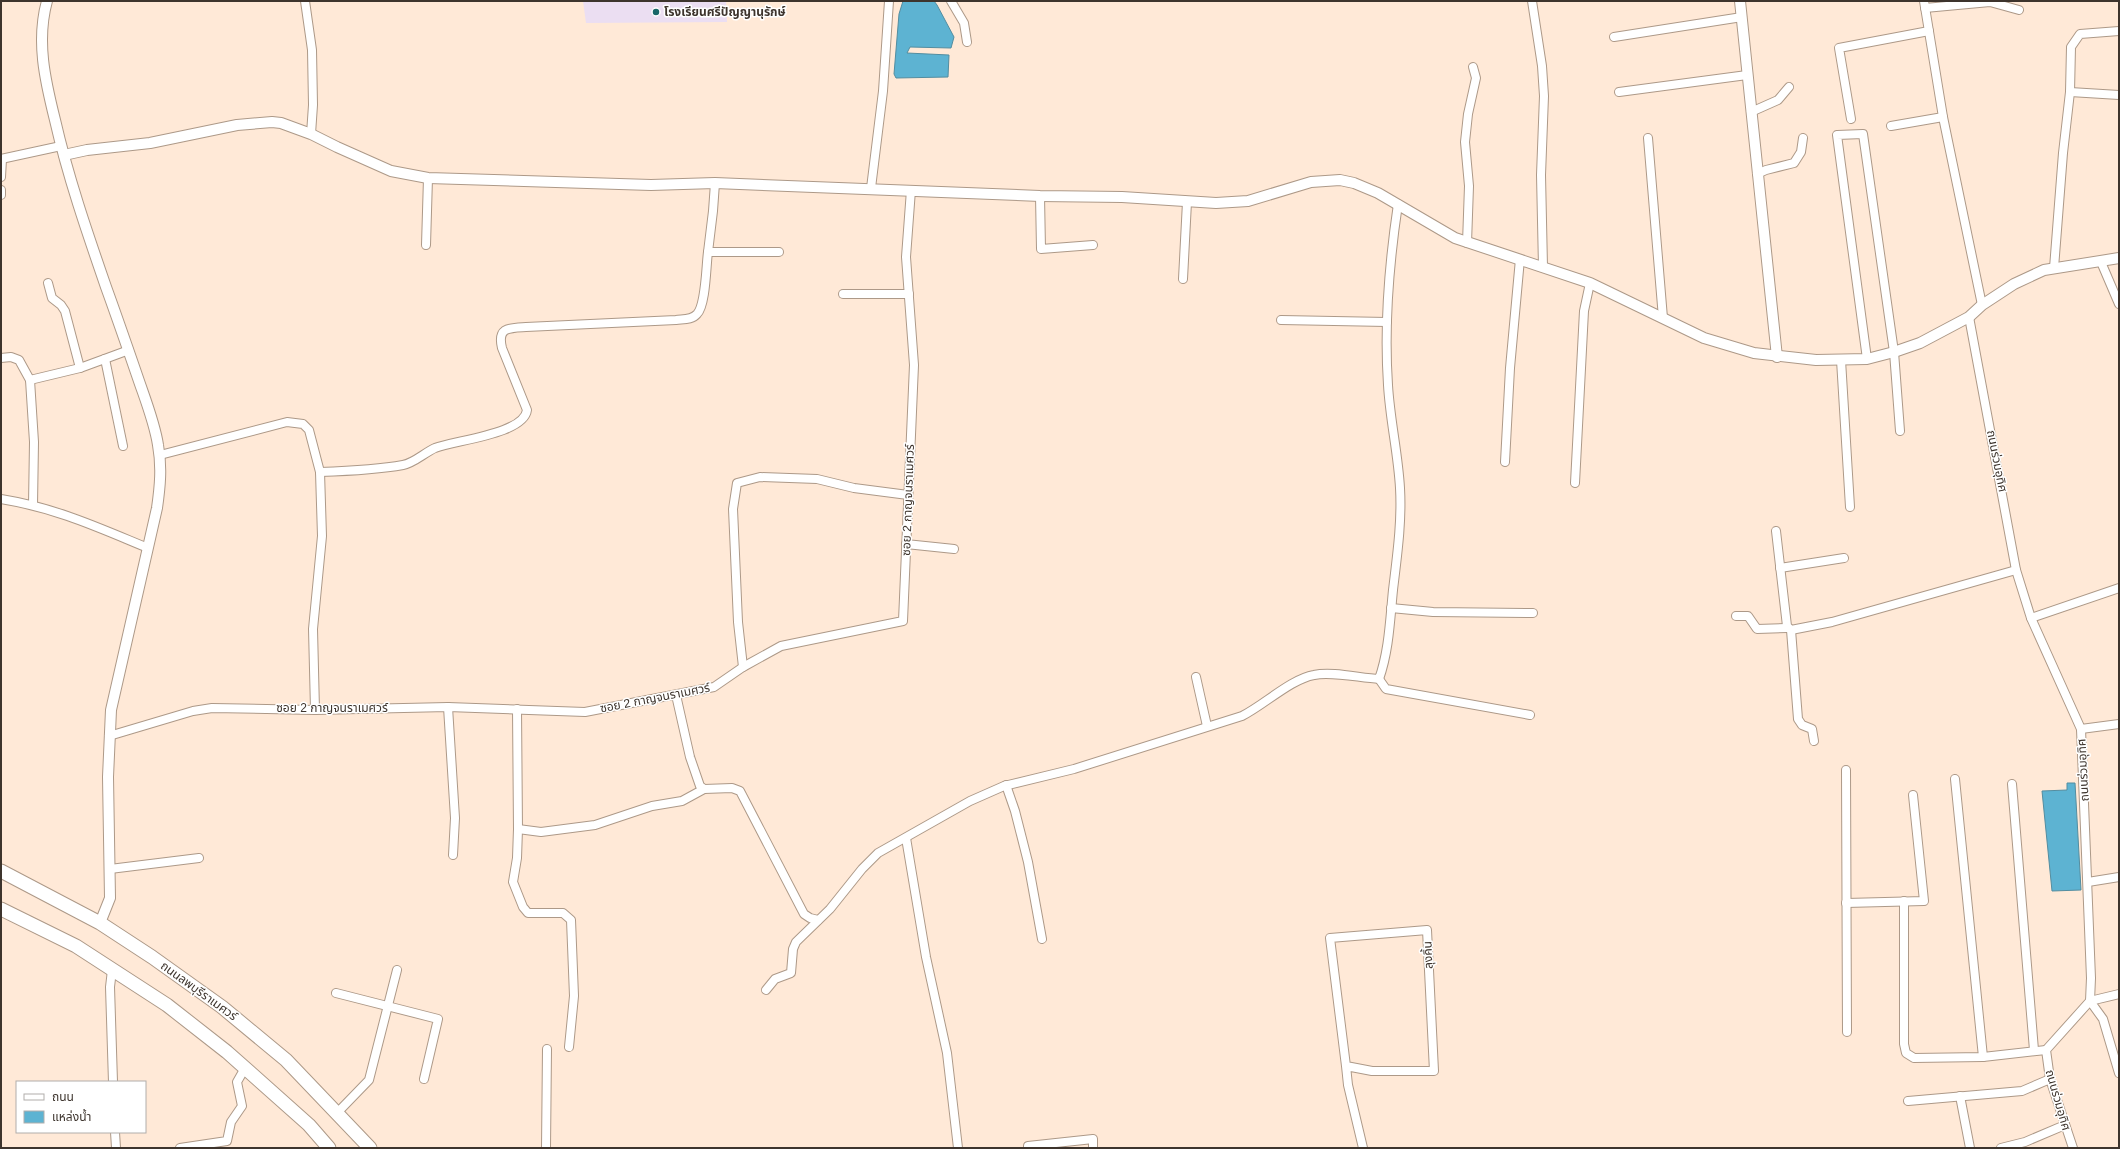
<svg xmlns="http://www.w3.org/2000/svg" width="2120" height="1149" viewBox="0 0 2120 1149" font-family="Arial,'Noto Sans Thai',sans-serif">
	<rect width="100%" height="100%" fill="#ffe9d7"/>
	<polygon fill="#ebdef2" points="583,1 726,1 727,22 586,23"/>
	<g fill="#5db3d2" stroke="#538da0">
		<polygon points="903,1 934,1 937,5 954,37 951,48 910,47 907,53 949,55 948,77 896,78 894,74 899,14"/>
		<polygon points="2067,783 2075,783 2081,890 2052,891 2042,791 2067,790"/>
	</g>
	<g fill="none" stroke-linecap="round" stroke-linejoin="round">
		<defs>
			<g id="minor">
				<polyline points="305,1 312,50 313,105 311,134"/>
				<polyline points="951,1 964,23 967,42"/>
				<polyline points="1532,1 1542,66 1544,96 1541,175 1543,267"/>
				<polyline points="1924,1 1943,117 1982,305"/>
				<polyline points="1925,8 1990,2 2019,10"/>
				<polyline points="1614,37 1742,17"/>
				<polyline points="1619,92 1747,75"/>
				<polyline points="2070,92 2119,95"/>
				<polyline points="1751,112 1778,100 1789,87"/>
				<polyline points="1851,119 1839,48 1929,31"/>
				<polyline points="1891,126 1943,117"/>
				<polyline points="1648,138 1663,318"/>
				<polyline points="1,159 61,146"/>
				<polyline points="1757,174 1766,170 1794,163 1801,152 1803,138"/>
				<polyline points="1,177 2,159"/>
				<polyline points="715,183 713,211 708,252 779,252"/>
				<polyline points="871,188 883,91 889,1"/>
				<polyline points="1,190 1,195"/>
				<polyline points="1040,196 1041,249 1093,245"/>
				<polyline points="1467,243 1469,186 1465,142 1468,114 1476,78 1473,67"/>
				<polyline points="426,245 428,178"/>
				<polyline points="2101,262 2119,304"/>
				<polyline points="2054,268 2063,153 2070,92 2071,47 2080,34 2119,31"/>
				<polyline points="1183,279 1187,202"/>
				<polyline points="48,283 52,298 61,305 65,311 80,368"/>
				<polyline points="843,294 909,294"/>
				<polyline points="1969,317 2016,570 2031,618 2081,729 2091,978 2090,1001 2046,1050 2050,1079 2073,1148"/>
				<polyline points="1281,320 1387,322"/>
				<polyline points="1,358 11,357 19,360 30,380 34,442 33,505"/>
				<polyline points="105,359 123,446"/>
				<polyline points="1867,359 1837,135 1863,134 1894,352 1900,431"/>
				<polyline points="1841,360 1850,507"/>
				<polyline points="30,380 80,368 129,350"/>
				<polyline points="160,455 287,422 303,424 309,430 320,472 322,536 313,629 315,710"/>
				<polyline points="1505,462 1510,368 1520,259"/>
				<path d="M 320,472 C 348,471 376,470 403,465 C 414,463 424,453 435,448 C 456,440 524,434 527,410 L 502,348 C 497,327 509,328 526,327 L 676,320 C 683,319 692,320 697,314 C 706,305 706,266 708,252"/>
				<polyline points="1575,483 1584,311 1590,283"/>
				<path d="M 1,499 C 56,508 97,527 148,548"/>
				<polyline points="1776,531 1787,626 1791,630 1832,622 2016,570"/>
				<polyline points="906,544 954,549"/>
				<polyline points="1780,568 1844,558"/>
				<polyline points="1391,608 1433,612 1533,613"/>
				<polyline points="1736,616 1748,616 1757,629 1787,628"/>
				<polyline points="2031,618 2119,588"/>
				<polyline points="1791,630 1798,719 1802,725 1812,729 1814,741"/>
				<polyline points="743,667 738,622 733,509 737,483 760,477 817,479 854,488 908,495"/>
				<polyline points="1196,677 1207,726"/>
				<polyline points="1379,679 1386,689 1530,715"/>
				<polyline points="676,695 690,757 700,786 704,789 732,788 740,791 804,914 810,918 818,920"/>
				<polyline points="448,707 455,818 453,855"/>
				<polyline points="517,709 518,829 517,858 513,882 523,907 528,913 563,913 571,920 574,996 569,1047"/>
				<polyline points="2081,729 2119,724"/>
				<polyline points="109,736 193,711 212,708 315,710 448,707 585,712 714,687 743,667 781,646 903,621 914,365 906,257 911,190"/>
				<polyline points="1846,770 1847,1032"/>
				<polyline points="1955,779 1983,1057"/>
				<polyline points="2012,784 2034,1050"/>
				<polyline points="1006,785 1015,811 1028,862 1042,939"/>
				<polyline points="518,829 541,832 595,825 652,806 682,801 704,789"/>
				<polyline points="906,838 926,957 947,1053 958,1148"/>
				<polyline points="110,869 199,858"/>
				<polyline points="2088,882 2119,877"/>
				<polyline points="1904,901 1904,1044 1906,1053 1914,1058 1983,1057 2046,1050"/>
				<polyline points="1846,903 1924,901 1913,795"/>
				<polyline points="112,970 110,987 113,1082"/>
				<path d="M 766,990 L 775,979 L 791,973 L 793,949 L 796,942 L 830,909 L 862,869 L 878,853 L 970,801 L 1004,786 L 1074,769 L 1242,716 C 1264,705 1291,679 1314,675 C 1332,671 1360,678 1379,679 C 1389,651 1390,620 1393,590 C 1397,556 1402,522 1400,488 C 1398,453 1390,420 1388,385 C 1384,326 1389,264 1398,204"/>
				<polyline points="336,993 438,1019 424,1079"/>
				<polyline points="2119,994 2090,1001 2103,1019 2119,1073"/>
				<polyline points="1346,1066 1372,1071 1434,1071 1427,930 1330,938 1346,1066 1348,1085 1363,1148"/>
				<polyline points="1960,1096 1970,1148"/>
				<polyline points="1908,1101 2022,1091 2050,1079"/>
				<polyline points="337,1113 369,1080 397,970"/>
				<polyline points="115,1132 116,1148"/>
				<polyline points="180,1148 227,1141 231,1122 242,1106 237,1082 245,1068"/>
				<polyline points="546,1148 547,1049"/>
				<polyline points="1028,1148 1028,1146 1093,1139 1093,1148"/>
				<polyline points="2001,1148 2025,1142 2065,1125"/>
			</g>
			<g id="tertiary">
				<path d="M 47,1 C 36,41 45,80 55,120 C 68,177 87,232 106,287 C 118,320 129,352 140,384 C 147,404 155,425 158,445 C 162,467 160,487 157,508 L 111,710 L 108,777 L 110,898 L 100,923"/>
				<polyline points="1740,1 1777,357"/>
				<polyline points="64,155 87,150 150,143 237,125 272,122 281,123 311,134 337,147 391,171 428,178 651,185 715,183 1040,196 1122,197 1216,203 1248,201 1311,182 1340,180 1354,183 1378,193 1455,238 1590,283 1704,338 1754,353 1816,360 1867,359 1894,352 1920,343 1969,317 1982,305 2014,284 2044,270 2119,258"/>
			</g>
			<g id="primary">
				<polyline points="1,871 100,923 152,957 222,1007 286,1060 370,1148"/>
				<polyline points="1,909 76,946 167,1005 227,1052 309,1125 329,1148"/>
			</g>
		</defs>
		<use href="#minor" stroke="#ad9988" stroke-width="10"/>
		<use href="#tertiary" stroke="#ad9988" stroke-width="12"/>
		<use href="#primary" stroke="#ad9988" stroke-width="15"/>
		<use href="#minor" stroke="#fff" stroke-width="8"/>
		<use href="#tertiary" stroke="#fff" stroke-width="10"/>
		<use href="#primary" stroke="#fff" stroke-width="13"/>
	</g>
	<circle fill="#196769" stroke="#fff" stroke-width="1.5" cx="656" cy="12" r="4"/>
	<g text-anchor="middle" stroke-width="3" stroke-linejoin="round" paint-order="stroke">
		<g font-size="12" font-weight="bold" fill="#3d342d" stroke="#fff" text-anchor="start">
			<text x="664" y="16">โรงเรียนศรีปัญญานุรักษ์</text>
		</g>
		<g font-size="12" fill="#3d342d" stroke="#fff">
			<text transform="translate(1997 461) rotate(79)" y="4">ถนนร่วมอุทิศ</text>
			<text transform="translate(908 500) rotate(-88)" y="4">ซอย 2 กาญจนราเมศวร์</text>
			<text transform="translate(655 698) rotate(-11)" y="4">ซอย 2 กาญจนราเมศวร์</text>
			<text x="332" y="712">ซอย 2 กาญจนราเมศวร์</text>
			<text transform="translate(2083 770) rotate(-93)" y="4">ถนนร่วมอุทิศ</text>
			<text transform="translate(1428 955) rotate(-93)" y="4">ลุงคิ้น</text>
			<text transform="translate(199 991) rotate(36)" y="4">ถนนลพบุรีราเมศวร์</text>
			<text transform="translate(2058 1100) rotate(74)" y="4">ถนนร่วมอุทิศ</text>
		</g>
	</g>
	<rect width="2120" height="1149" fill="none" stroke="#3d342d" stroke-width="4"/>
	<rect x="16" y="1081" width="130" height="52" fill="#ffffff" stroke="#b1aeab"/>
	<rect x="24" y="1094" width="20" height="6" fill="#ffffff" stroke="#b1aeab"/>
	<text x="52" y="1101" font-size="12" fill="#3d342d">ถนน</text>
	<rect x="24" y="1111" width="20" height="12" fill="#5db3d2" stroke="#b1aeab"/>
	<text x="52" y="1121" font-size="12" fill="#3d342d">แหล่งน้ำ</text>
</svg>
